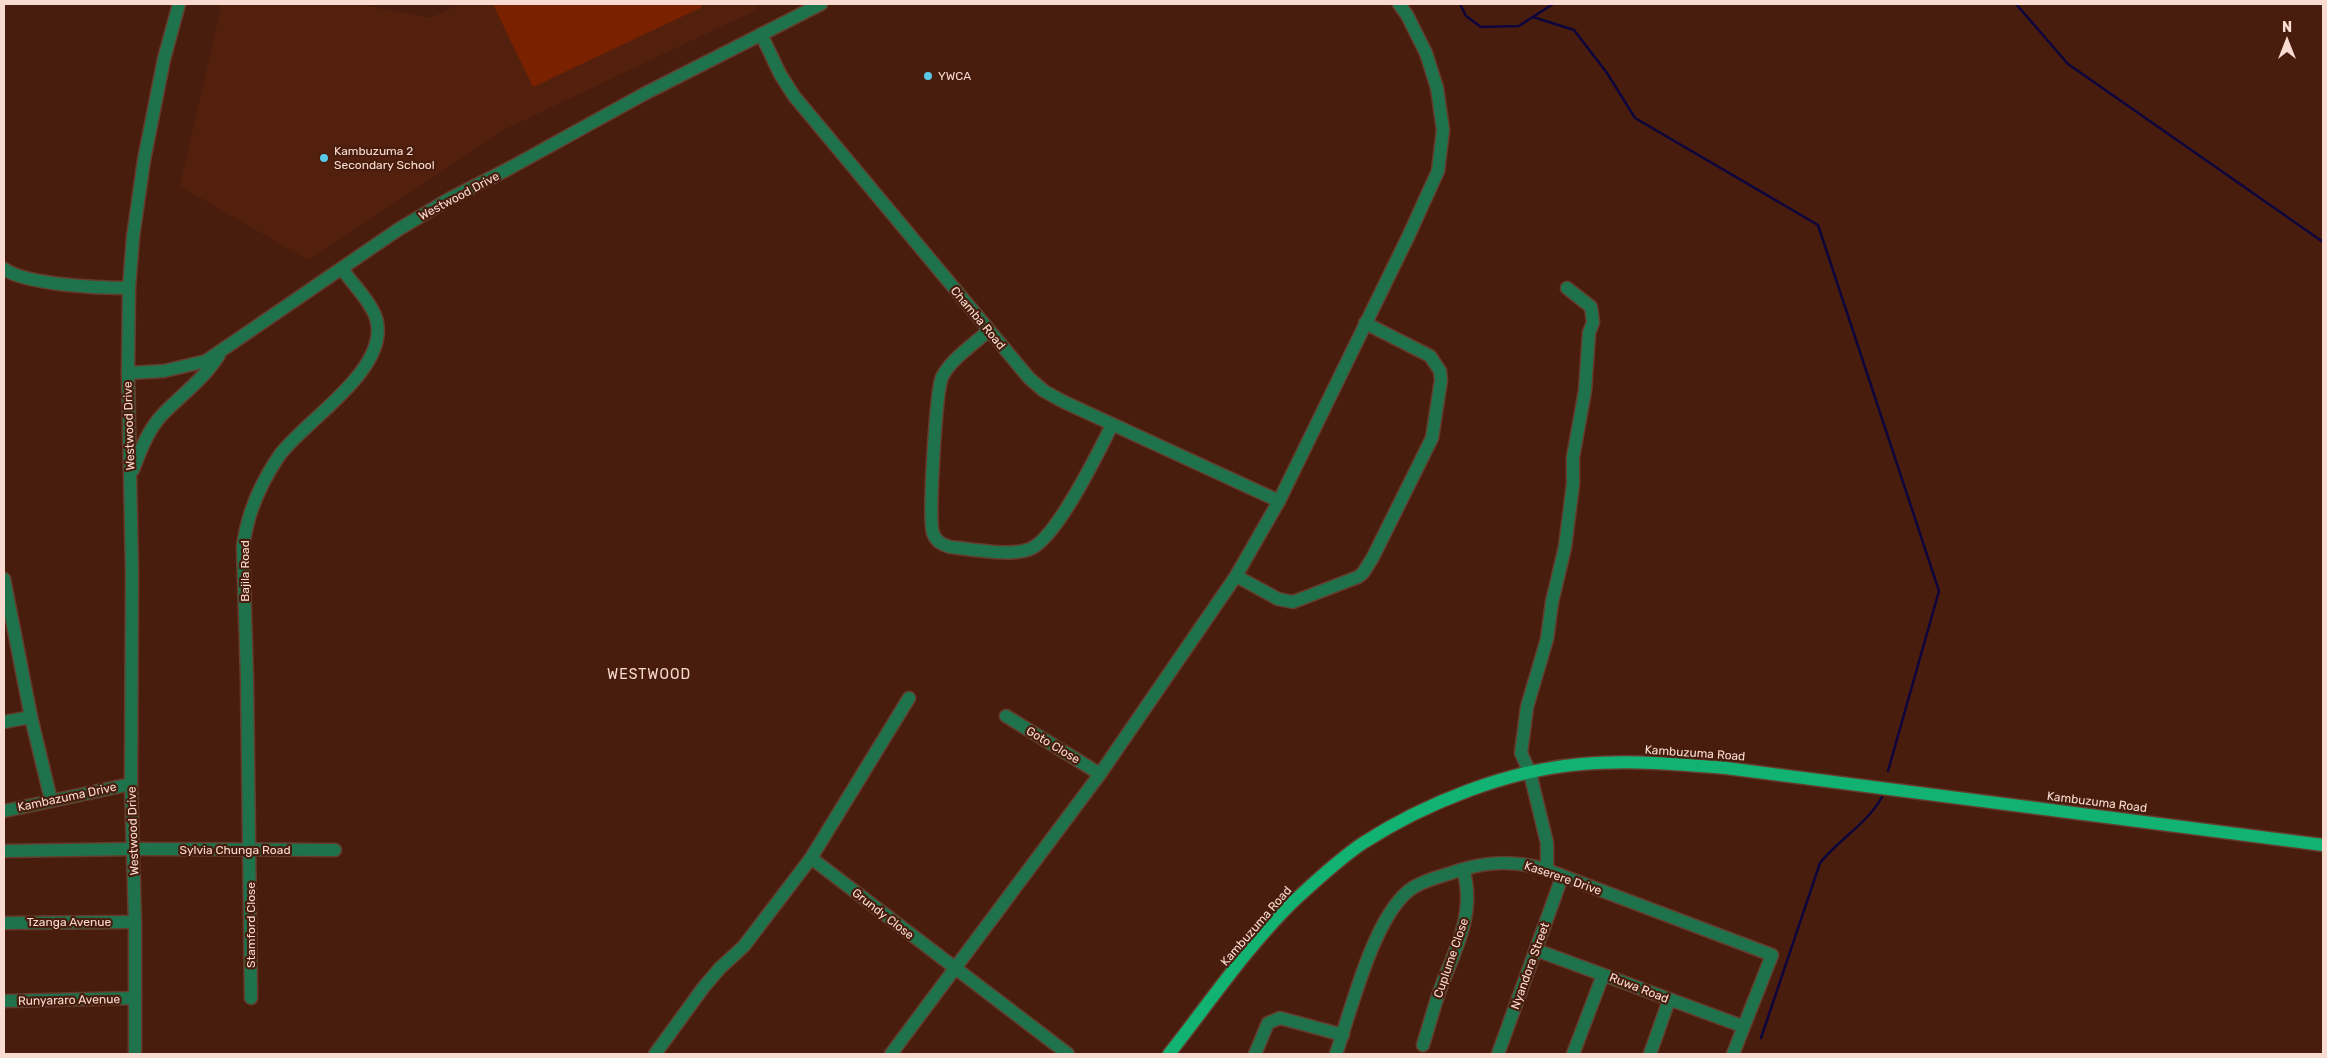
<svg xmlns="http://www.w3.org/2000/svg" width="2327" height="1058" viewBox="0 0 2327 1058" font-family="Rubik,sans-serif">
	<rect width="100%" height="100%" fill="#491d0e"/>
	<polygon fill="#54200e" points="222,4 356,4 430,18 461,4 755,4 758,9 503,130 308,260 180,186"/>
	<polygon fill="#7a2200" points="493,4 700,4 702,7 533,87"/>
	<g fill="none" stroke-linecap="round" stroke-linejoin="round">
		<g stroke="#0d053c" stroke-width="2.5">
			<polyline points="1460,4 1466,16 1481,27 1519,26 1553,4"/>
			<polyline points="2016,4 2068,64 2323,242"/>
			<polyline points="1533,17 1574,30 1607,73 1635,118 1818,225 1939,591 1888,771"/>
			<path d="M 1761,1038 L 1820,863 C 1839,839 1867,824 1882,797"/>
		</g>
		<defs>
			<g id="minor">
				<polyline points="761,34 780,74 794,96 1029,378 1044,391 1064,402 1279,501"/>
				<path d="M 4,269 C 27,285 100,288 129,288"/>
				<path d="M 988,331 C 973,345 951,359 942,377 C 936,392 928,519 933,533 C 936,542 942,544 950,547 C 972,549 1010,557 1030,549 C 1057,538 1098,453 1112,425"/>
				<polyline points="128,373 164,371 206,361 399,229 451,198 508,169 644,94 821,4"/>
				<path d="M 133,470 C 140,451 148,430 162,415 C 181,395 204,379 219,355"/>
				<polyline points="1236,576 1278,599 1293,602 1358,577 1363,573 1373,557 1432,438 1441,380 1440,371 1430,356 1365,323"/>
				<polyline points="4,579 31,717 51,800"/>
				<polyline points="1006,716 1100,774"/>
				<polyline points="4,722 31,717"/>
				<polyline points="4,811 131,784"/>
				<polyline points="4,851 134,849 335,850"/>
				<polyline points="811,858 1068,1054"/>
				<polyline points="1547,870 1547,843 1530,773 1521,753 1527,707 1547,639 1552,602 1565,547 1573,484 1573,457 1585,391 1589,333 1593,322 1591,307 1567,288"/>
				<polyline points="4,923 135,922"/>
				<polyline points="1536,950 1742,1026"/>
				<path d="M 251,998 L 247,680 L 243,547 C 247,514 260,484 279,456 C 304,421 387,372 377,322 C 374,305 352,283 342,269"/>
				<polyline points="4,1001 135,998"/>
				<path d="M 1423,1045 C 1429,1026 1434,1006 1441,987 C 1456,947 1476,913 1463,869"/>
				<polyline points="135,1054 135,922 131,784 132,573 128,373 129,288 133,237 144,160 164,59 179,4"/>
				<polyline points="655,1054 703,988 720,968 744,946 811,858 909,698"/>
				<polyline points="891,1054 1100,774 1236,576 1279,501 1408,237 1438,171 1443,130 1437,88 1426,53 1407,15 1399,4"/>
				<polyline points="1255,1054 1268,1023 1280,1018 1343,1035"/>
				<path d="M 1336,1054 C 1351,1011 1375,910 1414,887 C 1427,879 1443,876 1457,871 C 1488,861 1516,860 1547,870 L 1772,955 L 1733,1054"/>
				<polyline points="1498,1054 1562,877"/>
				<polyline points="1573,1054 1603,975"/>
				<polyline points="1650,1054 1669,1000"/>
			</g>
			<path id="major" d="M 1169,1054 C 1210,1002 1248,945 1296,899 C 1317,880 1339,859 1363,843 C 1425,803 1508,770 1582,764 C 1630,760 1678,764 1726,768 L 2323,845"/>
		</defs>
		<use href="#minor" stroke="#653b2d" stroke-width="15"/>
		<use href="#major" stroke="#653b2d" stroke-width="15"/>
		<use href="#minor" stroke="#1f734c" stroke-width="12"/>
		<use href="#major" stroke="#11b272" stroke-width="12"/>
	</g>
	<g fill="#5ac8e6" stroke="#491d0e" stroke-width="2">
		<circle cx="928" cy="76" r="5"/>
		<circle cx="324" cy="158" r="5"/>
	</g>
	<g text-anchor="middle" stroke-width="4.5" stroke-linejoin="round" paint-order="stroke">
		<g font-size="12" fill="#f9dbd1" stroke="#491d0e" text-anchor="start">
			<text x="938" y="80">YWCA</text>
			<text x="334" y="155">Kambuzuma 2<tspan x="334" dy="14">Secondary School</tspan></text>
		</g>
		<g font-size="12" fill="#f9dbd1" stroke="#491d0e">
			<text transform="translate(459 196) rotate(-28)" y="4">Westwood Drive</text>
			<text transform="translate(978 318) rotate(50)" y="4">Chamba Road</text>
			<text transform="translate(129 426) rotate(-92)" y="4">Westwood Drive</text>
			<text transform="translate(245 571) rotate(-90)" y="4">Bajila Road</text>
			<text transform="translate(1053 745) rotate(31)" y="4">Goto Close</text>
			<text transform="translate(1695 753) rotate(4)" y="4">Kambuzuma Road</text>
			<text transform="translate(67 797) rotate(-12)" y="4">Kambazuma Drive</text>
			<text transform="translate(2097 802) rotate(7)" y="4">Kambuzuma Road</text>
			<text transform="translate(133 831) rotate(-92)" y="4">Westwood Drive</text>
			<text x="235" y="854">Sylvia Chunga Road</text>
			<text transform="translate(1563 878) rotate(19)" y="4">Kaserere Drive</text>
			<text transform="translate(883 914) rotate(38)" y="4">Grundy Close</text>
			<text x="69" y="926">Tzanga Avenue</text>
			<text transform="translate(251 925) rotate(-90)" y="4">Stamford Close</text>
			<text transform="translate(1256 926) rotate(-49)" y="4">Kambuzuma Road</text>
			<text transform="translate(1451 958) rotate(-71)" y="4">Cuplume Close</text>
			<text transform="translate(1530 966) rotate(-70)" y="4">Nyandora Street</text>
			<text transform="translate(1639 988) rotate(21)" y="4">Ruwa Road</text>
			<text transform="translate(69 1000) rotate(-1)" y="4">Runyararo Avenue</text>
		</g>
		<g font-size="14" letter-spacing="1" fill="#f9dbd1" stroke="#491d0e">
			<text x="649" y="679">WESTWOOD</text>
		</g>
	</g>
	<rect width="2327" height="1058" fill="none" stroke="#f9dbd1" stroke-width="10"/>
	<g transform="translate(2287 40)" stroke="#491d0e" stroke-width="4" paint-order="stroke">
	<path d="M0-4L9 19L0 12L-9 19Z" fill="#f9dbd1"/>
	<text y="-8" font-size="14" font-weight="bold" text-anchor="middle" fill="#f9dbd1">N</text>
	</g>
</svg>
